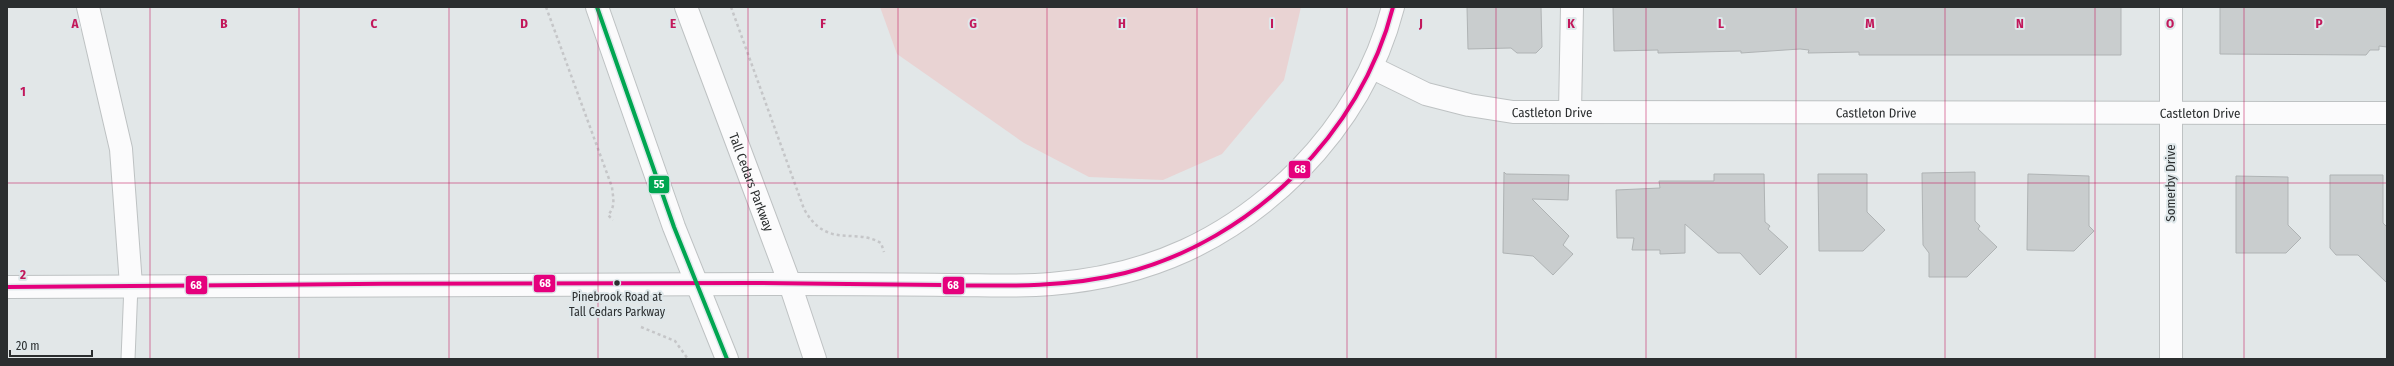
<svg xmlns="http://www.w3.org/2000/svg" width="2394" height="366" viewBox="0 0 2394 366" font-family="'Fira Sans Condensed',sans-serif">
	<rect width="100%" height="100%" fill="#e2e7e8"/>
	<polygon fill="#e9d3d3" points="880,7 1301,7 1284,80 1222,154 1163,180 1089,177 1024,143 897,54"/>
	<g fill="#c9cdce" stroke="#afb3b4">
		<polygon points="1467,7 1541,7 1542,47 1536,53 1517,53 1511,48 1468,49"/>
		<polygon points="1613,7 2121,7 2121,55 1859,55 1859,52 1808,53 1809,50 1800,49 1741,53 1741,51 1658,53 1658,50 1614,51"/>
		<polygon points="2220,7 2387,7 2387,47 2379,46 2379,50 2370,50 2366,55 2220,54"/>
		<polygon points="1504,172 1506,174 1569,175 1568,200 1532,199 1569,236 1563,245 1573,254 1553,275 1533,256 1503,253"/>
		<polygon points="1975,172 1975,221 1980,226 1978,229 1997,247 1967,277 1929,277 1929,253 1923,245 1922,173"/>
		<polygon points="1714,174 1764,174 1765,222 1770,226 1768,229 1788,247 1760,275 1740,253 1718,253 1685,224 1685,253 1660,254 1660,250 1632,250 1634,238 1617,238 1616,190 1660,188 1659,181 1714,181"/>
		<polygon points="1818,174 1867,174 1867,212 1885,230 1863,251 1819,251"/>
		<polygon points="2028,174 2089,176 2089,226 2094,231 2074,251 2027,250"/>
		<polygon points="2330,175 2383,175 2383,223 2387,227 2387,283 2358,255 2336,255 2330,248"/>
		<polygon points="2236,176 2288,177 2288,225 2301,238 2286,253 2236,253"/>
	</g>
	<g fill="none" stroke-linecap="round" stroke-linejoin="round">
		<defs>
			<polyline id="service" points="128,359 131,285"/>
			<g id="minor">
				<polyline points="88,7 121,149 131,285"/>
				<path id="s1" d="M 1373,68 L 1426,94 L 1469,105 L 1513,112 L 2387,113"/>
				<polyline points="1570,112 1572,7"/>
				<path d="M 790,284 C 843,284 896,284 948,285 C 983,285 1017,287 1051,284 C 1150,276 1229,240 1299,170 C 1344,124 1377,69 1393,7"/>
				<polyline points="2171,359 2171,7"/>
			</g>
			<polyline id="tertiary" points="7,287 790,284"/>
			<g id="secondary">
				<polyline points="597,7 674,227 727,359"/>
				<path id="s2" d="M 686,7 L 790,284 L 815,359"/>
			</g>
		</defs>
		<use href="#service" stroke="#bec2c3" stroke-width="15"/>
		<use href="#minor" stroke="#bec2c3" stroke-width="24"/>
		<use href="#tertiary" stroke="#bec2c3" stroke-width="24"/>
		<use href="#secondary" stroke="#bec2c3" stroke-width="24"/>
		<g stroke="#c5c6c8" stroke-width="2.5" stroke-dasharray="3 3" stroke-linecap="butt">
			<path d="M 546,7 L 612,187 C 613,198 616,206 608,215 L 613,220"/>
			<path d="M 731,7 L 804,209 C 827,250 854,227 881,243 L 884,252"/>
			<polyline points="641,327 675,341 688,359"/>
		</g>
		<use href="#service" stroke="#fbfbfc" stroke-width="13"/>
		<use href="#minor" stroke="#fbfbfc" stroke-width="22"/>
		<use href="#tertiary" stroke="#fbfbfc" stroke-width="22"/>
		<use href="#secondary" stroke="#fbfbfc" stroke-width="22"/>
		<defs>
			<path id="bus-1" d="M 7,287 C 256,284 504,283 753,283 C 816,284 880,284 943,285 C 1004,286 1065,288 1125,273 C 1252,240 1361,134 1393,7"/>
			<polyline id="bus-2" points="597,7 674,227 727,359"/>
		</defs>
		<use href="#bus-1" stroke="#dfe8eb" stroke-width="7"/>
		<use href="#bus-2" stroke="#dfe8eb" stroke-width="7"/>
		<use href="#bus-1" stroke="#e5007d" stroke-width="4"/>
		<use href="#bus-2" stroke="#00a651" stroke-width="4"/>
	</g>
	<path fill="none" stroke="#c2185b" stroke-width="1" stroke-opacity="0.55" d="M 150,7 L 150,359M 299,7 L 299,359M 449,7 L 449,359M 598,7 L 598,359M 748,7 L 748,359M 898,7 L 898,359M 1047,7 L 1047,359M 1197,7 L 1197,359M 1347,7 L 1347,359M 1496,7 L 1496,359M 1646,7 L 1646,359M 1796,7 L 1796,359M 1945,7 L 1945,359M 2095,7 L 2095,359M 2244,7 L 2244,359M 7,183 L 2387,183"/>
	<circle fill="#2b2e2f" stroke="#dfe8eb" stroke-width="1.5" cx="617" cy="283" r="3.5"/>
	<g text-anchor="middle" stroke-width="4" stroke-linejoin="round" paint-order="stroke">
		<g font-size="12" fill="#2b2e2f" stroke="#dfe8eb">
			<text x="617" y="301">Pinebrook Road at<tspan x="617" dy="15">Tall Cedars Parkway</tspan></text>
		</g>
		<g font-size="13" fill="#2b2e2f" stroke="#dfe8eb">
			<text dy="5" stroke="none"><textPath href="#s1" startOffset="187">Castleton Drive</textPath></text>
			<text dy="5" stroke="none"><textPath href="#s1" startOffset="511">Castleton Drive</textPath></text>
			<text dy="5" stroke="none"><textPath href="#s1" startOffset="835">Castleton Drive</textPath></text>
			<text dy="5" stroke="none"><textPath href="#s2" startOffset="187">Tall Cedars Parkway</textPath></text>
			<text transform="translate(2170 183) rotate(-90)" y="5">Somerby Drive</text>
		</g>
	</g>
	<g font-size="13" text-anchor="middle" font-weight="bold" fill="#c2185b" stroke="#dfe8eb" stroke-width="4" stroke-linejoin="round" paint-order="stroke">
		<text x="75" y="28">A</text>
		<text x="224" y="28">B</text>
		<text x="374" y="28">C</text>
		<text x="524" y="28">D</text>
		<text x="673" y="28">E</text>
		<text x="823" y="28">F</text>
		<text x="973" y="28">G</text>
		<text x="1122" y="28">H</text>
		<text x="1272" y="28">I</text>
		<text x="1421" y="28">J</text>
		<text x="1571" y="28">K</text>
		<text x="1721" y="28">L</text>
		<text x="1870" y="28">M</text>
		<text x="2020" y="28">N</text>
		<text x="2170" y="28">O</text>
		<text x="2319" y="28">P</text>
		<text x="23" y="96">1</text>
		<text x="23" y="279">2</text>
	</g>
	<g stroke="#dfe8eb" stroke-width="1.5">
		<rect x="1288" y="160" width="23" height="19" rx="4" fill="#e5007d"/>
		<rect x="648" y="175" width="22" height="19" rx="4" fill="#00a651"/>
		<rect x="533" y="274" width="23" height="19" rx="4" fill="#e5007d"/>
		<rect x="185" y="275" width="23" height="20" rx="4" fill="#e5007d"/>
		<rect x="942" y="276" width="23" height="19" rx="4" fill="#e5007d"/>
	</g>
	<g font-size="11" text-anchor="middle" font-weight="bold" fill="#fff">
		<text x="1300" y="173">68</text>
		<text x="659" y="188">55</text>
		<text x="545" y="287">68</text>
		<text x="196" y="289">68</text>
		<text x="953" y="289">68</text>
	</g>
	<rect width="2394" height="366" fill="none" stroke="#2b2e2f" stroke-width="16"/>
	<path d="M10 350v6h82v-6" fill="none" stroke="#2b2e2f" stroke-width="2"/>
	<text x="16" y="350" font-size="12" fill="#2b2e2f" stroke="#dfe8eb" stroke-width="3" paint-order="stroke">20 m</text>
</svg>
